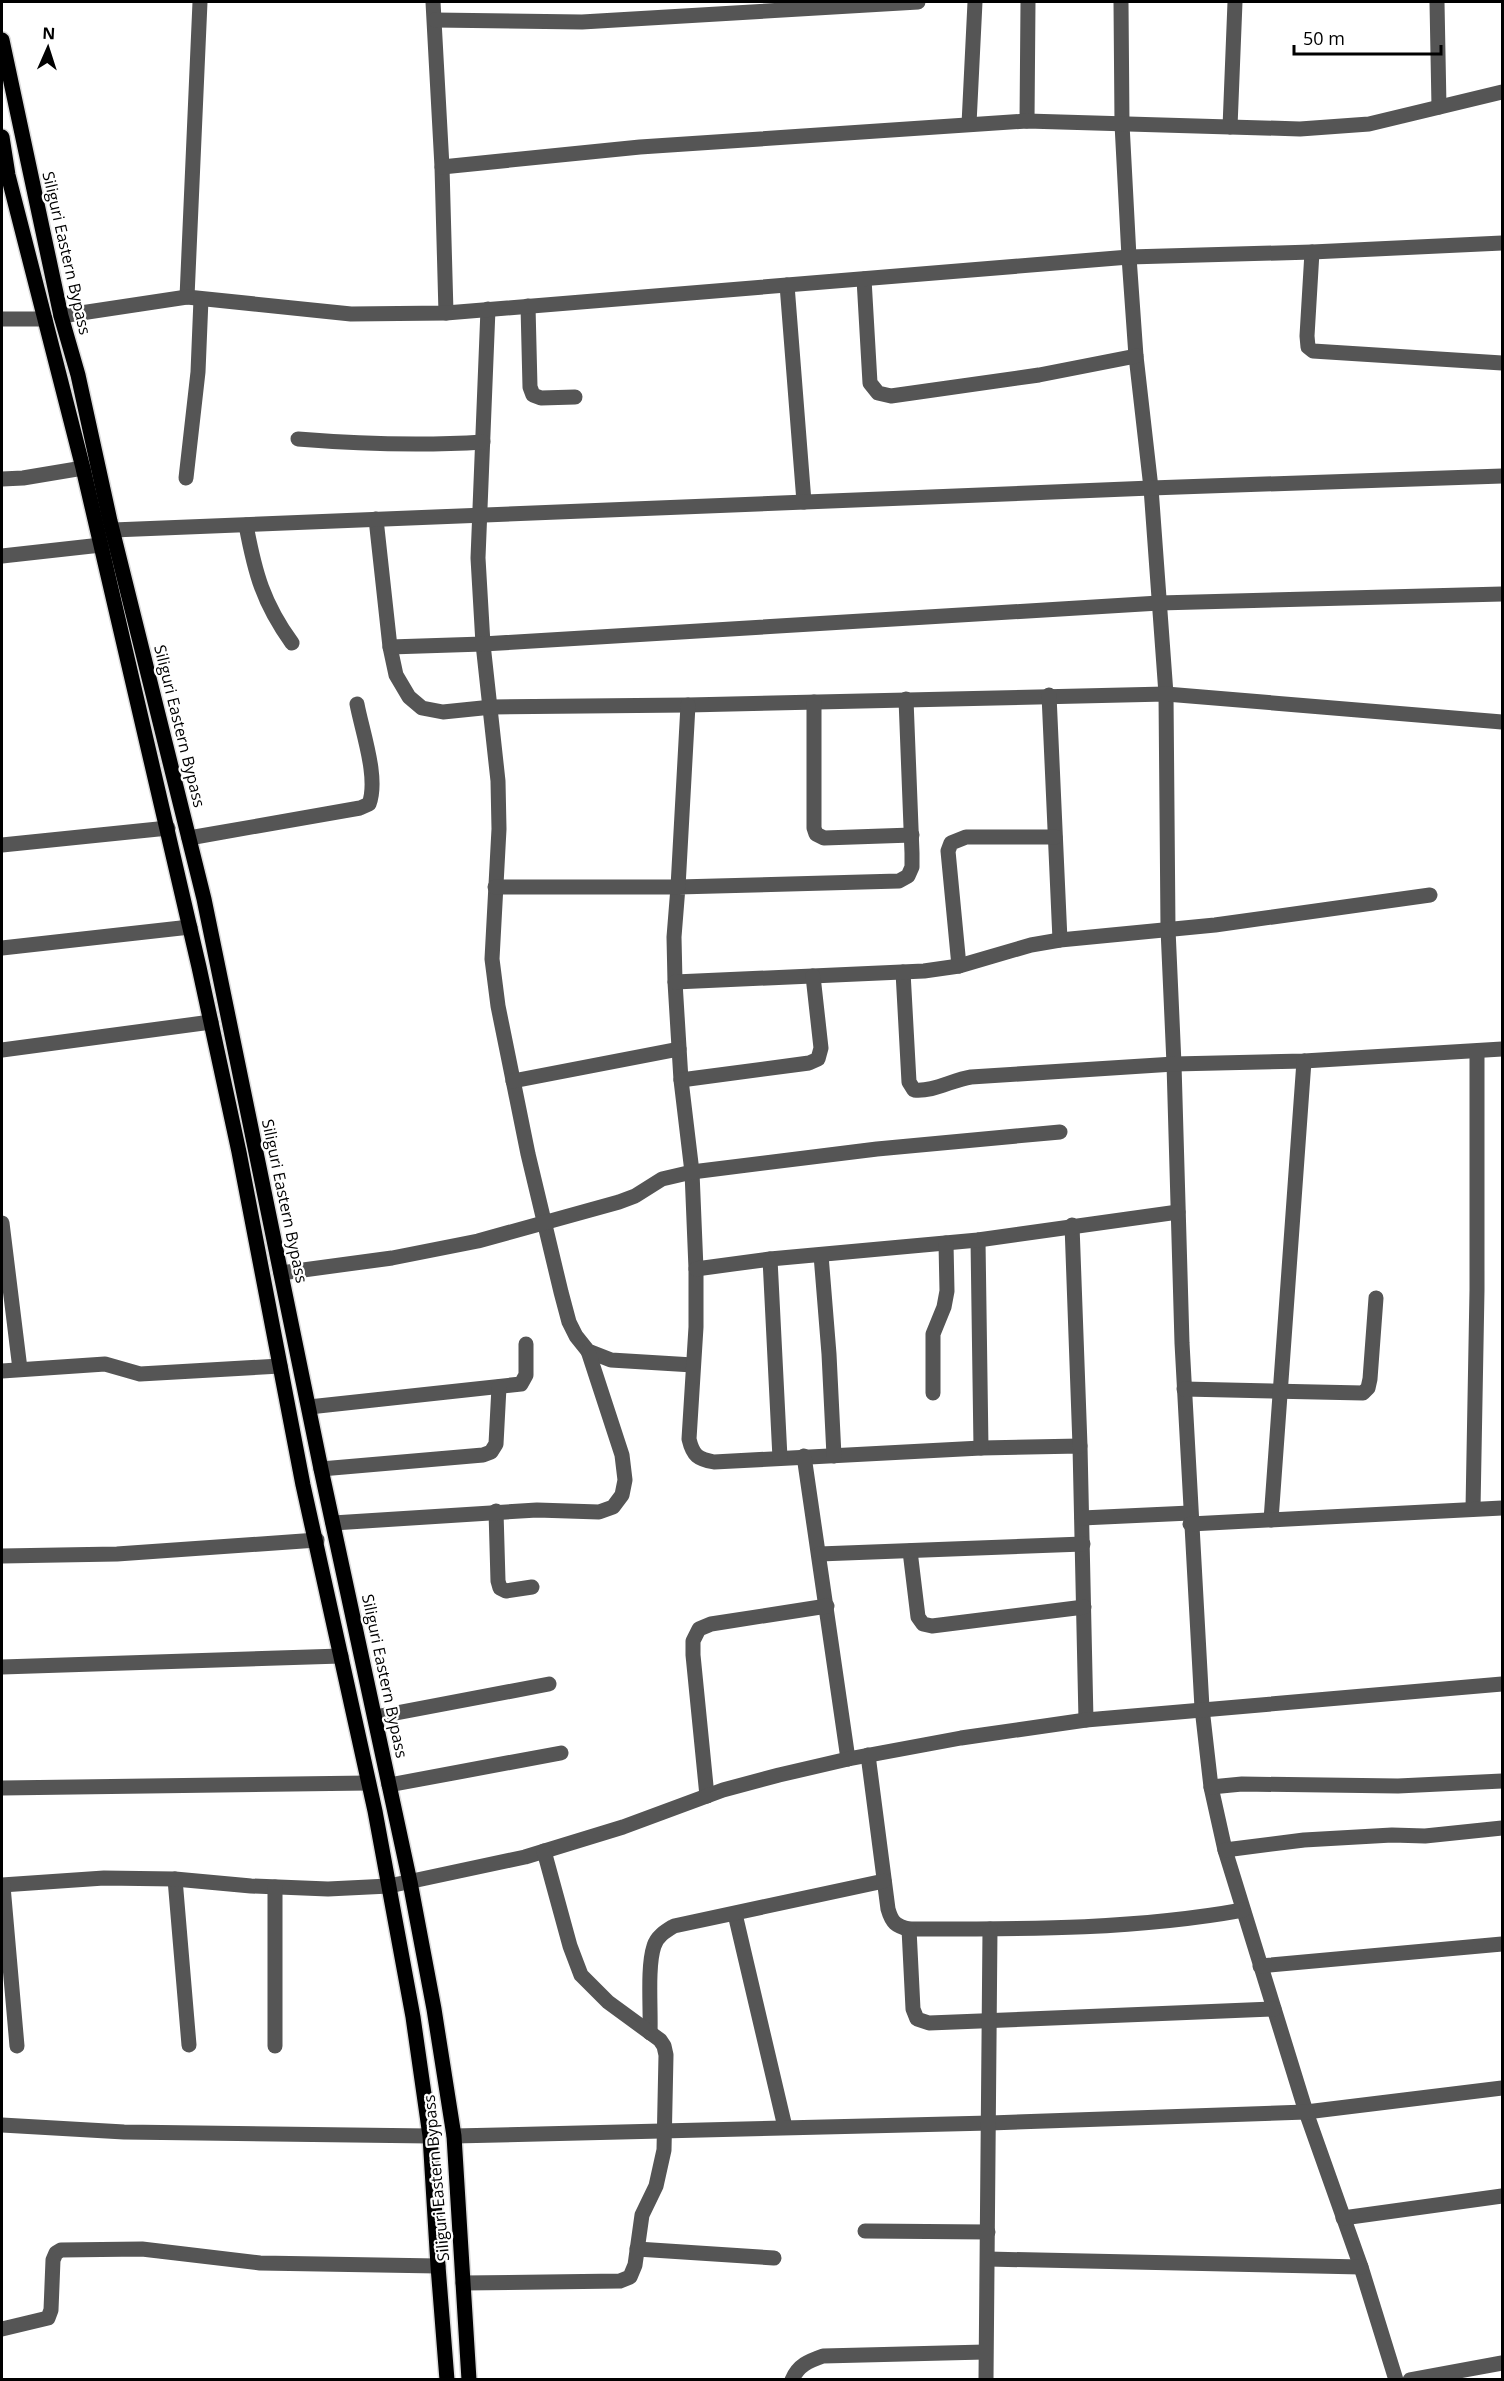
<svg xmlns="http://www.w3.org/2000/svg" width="1504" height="2381" viewBox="0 0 1504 2381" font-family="'Open Sans',sans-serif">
	<rect width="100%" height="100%" fill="#fff"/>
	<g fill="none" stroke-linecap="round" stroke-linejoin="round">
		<defs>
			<g id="major">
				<polyline points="2,40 61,316 78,375 110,521 204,899 321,1469 410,1882 434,2009 454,2136 469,2380"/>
				<polyline points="2,137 8,175 83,468 199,967 239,1152 303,1485 375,1811 413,2017 430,2136 438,2266 447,2380"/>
			</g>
		</defs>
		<use href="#major" stroke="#dbdbdb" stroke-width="18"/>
		<g stroke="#555" stroke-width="15">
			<polyline points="433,2 442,167 446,313"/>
			<polyline points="1121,2 1122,124 1129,257 1136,356 1151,488 1166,694 1168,929 1174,1064 1182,1343 1202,1708 1211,1787 1225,1850 1306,2112 1361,2267 1396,2380"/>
			<polyline points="1437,2 1439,107"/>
			<polyline points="435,20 582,22 918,2"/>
			<polyline points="1027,121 1028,2"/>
			<polyline points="969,124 975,2"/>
			<polyline points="1230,127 1235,2"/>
			<polyline points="442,167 640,147 1027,121 1300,129 1369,124 1502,92"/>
			<polyline points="1312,252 1307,336 1308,347 1313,351 1502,363"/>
			<polyline points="864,279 870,383 878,393 891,396 1039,375 1136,356"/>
			<polyline points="787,285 804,502"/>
			<polyline points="187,297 200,2"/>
			<polyline points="528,306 530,387 533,395 541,398 575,397"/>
			<polyline points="488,309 478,558 483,644 498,781 499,829 492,959 498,1006 528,1154 561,1292 569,1322 576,1336 588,1351 611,1360 693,1365"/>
			<polyline points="61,316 187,297 351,314 446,313 1129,257 1312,252 1502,243"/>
			<polyline points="2,319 45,319"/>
			<path d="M 298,439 C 360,444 421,446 483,442"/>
			<polyline points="186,478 198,372 201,299"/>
			<polyline points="2,479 23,478 83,468"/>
			<polyline points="376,519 390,647 396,675 409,697 422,708 443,712 492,707 688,705 1166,694 1502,722"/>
			<path d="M 246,525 C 255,573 263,603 292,643"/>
			<polyline points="113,530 1151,488 1502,476"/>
			<polyline points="2,556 101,545"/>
			<polyline points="390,647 483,644 1159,603 1502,594"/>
			<polyline points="1049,695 1060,940"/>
			<path d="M 906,699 L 912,853 L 912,867 L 908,876 L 899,881 L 678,887 L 674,937 L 675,982 L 681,1080 L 692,1172 L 696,1269 L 696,1327 L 689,1439 C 693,1456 698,1459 714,1462 L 981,1448 L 1080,1446 L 1086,1720"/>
			<polyline points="814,702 814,828 816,834 824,838 912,835"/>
			<path d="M 189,838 L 360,808 L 369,804 C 379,778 362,731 357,704"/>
			<polyline points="2,845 168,828"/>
			<polyline points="495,887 678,887 688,705"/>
			<polyline points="2,948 190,927"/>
			<polyline points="959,966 948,851 951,843 966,837 1055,837"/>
			<path d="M 903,972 L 909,1082 L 914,1090 C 933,1092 952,1080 971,1077 L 1174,1064 L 1304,1061 L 1502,1049"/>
			<polyline points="675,982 924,971 959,966 1031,945 1060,940 1215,925 1430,895"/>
			<polyline points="2,1050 211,1022"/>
			<polyline points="681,1080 809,1063 818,1059 821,1048 813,976"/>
			<polyline points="513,1081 679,1049"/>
			<polyline points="2,1223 20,1369"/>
			<polyline points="1072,1225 1080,1446"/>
			<polyline points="978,1240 981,1448"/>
			<polyline points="821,1255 829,1354 834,1456"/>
			<polyline points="770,1259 780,1458"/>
			<polyline points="696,1269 770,1259 978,1240 1178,1212"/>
			<polyline points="281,1273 392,1258 478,1241 619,1202 635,1196 662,1179 692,1172 877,1149 1060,1132"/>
			<polyline points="2,1371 105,1364 140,1374 280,1366"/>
			<polyline points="1184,1389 1363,1393 1368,1388 1370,1379 1376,1298"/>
			<polyline points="933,1393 933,1334 944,1307 947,1291 946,1243"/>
			<polyline points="309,1407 521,1384 526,1375 526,1344"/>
			<polyline points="804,1456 848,1759"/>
			<polyline points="321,1469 483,1455 491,1452 496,1444 499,1387"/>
			<polyline points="1473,1509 1477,1290 1477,1052"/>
			<polyline points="496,1511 498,1581 500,1588 506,1591 532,1587"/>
			<polyline points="1082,1518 1190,1513"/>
			<polyline points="1271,1520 1304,1061"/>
			<polyline points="333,1523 537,1510 599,1512 613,1507 622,1495 625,1480 622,1455 588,1351"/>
			<polyline points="1190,1524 1502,1508"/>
			<polyline points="910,1551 918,1617 923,1624 932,1626 1084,1607"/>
			<polyline points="819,1554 1083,1544"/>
			<polyline points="2,1556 117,1554 317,1540"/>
			<polyline points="2,1667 341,1656"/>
			<polyline points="375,1717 549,1684"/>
			<path d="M 868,1755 L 888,1909 C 892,1923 896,1926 909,1929 C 1021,1929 1133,1930 1243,1910"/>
			<polyline points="389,1785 561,1753"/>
			<polyline points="1211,1787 1242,1784 1398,1786 1502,1781"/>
			<polyline points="2,1788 368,1783"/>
			<polyline points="707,1796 693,1655 693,1641 699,1629 711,1624 827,1606"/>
			<polyline points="1225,1850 1304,1840 1392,1835 1425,1836 1502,1828"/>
			<polyline points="175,1879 189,2045"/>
			<polyline points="2,1885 104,1878 175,1879 251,1886 328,1889 389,1886 525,1857 623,1827 723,1790 779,1775 848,1759 961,1738 1086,1720 1502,1684"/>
			<polyline points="3,1886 17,2046"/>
			<polyline points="735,1914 785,2127"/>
			<polyline points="909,1929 913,2009 917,2019 929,2023 1274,2009"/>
			<polyline points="1260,1966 1502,1944"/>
			<path d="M 650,2033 C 651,2009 647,1967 654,1946 C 657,1936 666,1931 674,1926 L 884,1881"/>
			<polyline points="275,2046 275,1887"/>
			<polyline points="2,2125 124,2132 430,2136"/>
			<polyline points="454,2136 990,2123 1306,2112 1502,2088"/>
			<polyline points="1343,2218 1502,2196"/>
			<polyline points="865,2231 988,2232"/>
			<polyline points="637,2249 774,2258"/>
			<polyline points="988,2259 1361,2267"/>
			<polyline points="463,2283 620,2281 630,2277 635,2265 642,2215 656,2186 664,2150 666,2055 664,2046 660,2040 608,2002 581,1975 570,1946 544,1851"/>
			<polyline points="2,2329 48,2318 51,2310 53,2260 56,2253 61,2250 142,2249 260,2263 438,2266"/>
			<path d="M 792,2380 C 798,2365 809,2361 823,2356 L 985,2352"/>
			<polyline points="986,2380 990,1929"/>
			<polyline points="1410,2380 1502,2363"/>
		</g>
		<use href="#major" stroke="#000" stroke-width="15"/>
	</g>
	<g text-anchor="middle" stroke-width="4.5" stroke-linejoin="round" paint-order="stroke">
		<g font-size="16" fill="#000" stroke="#fff">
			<text transform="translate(67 253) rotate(77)" y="6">Siliguri Eastern Bypass</text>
			<text transform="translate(180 726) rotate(76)" y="6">Siliguri Eastern Bypass</text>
			<text transform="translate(285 1201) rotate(78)" y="6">Siliguri Eastern Bypass</text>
			<text transform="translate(385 1676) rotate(78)" y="6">Siliguri Eastern Bypass</text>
			<text transform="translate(436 2178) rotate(-95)" y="6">Siliguri Eastern Bypass</text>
		</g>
	</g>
	<rect width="1504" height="2381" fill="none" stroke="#000000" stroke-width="6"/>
	<g transform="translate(48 48) rotate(3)" stroke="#ffffff" stroke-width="4.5" paint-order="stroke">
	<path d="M0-4.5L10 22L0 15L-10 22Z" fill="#000000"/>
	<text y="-9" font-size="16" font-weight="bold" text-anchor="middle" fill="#000000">N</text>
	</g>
	<path d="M1294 45v9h147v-9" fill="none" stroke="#000000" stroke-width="3"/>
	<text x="1303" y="45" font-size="18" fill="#000000" stroke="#ffffff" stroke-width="4.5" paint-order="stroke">50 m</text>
</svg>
